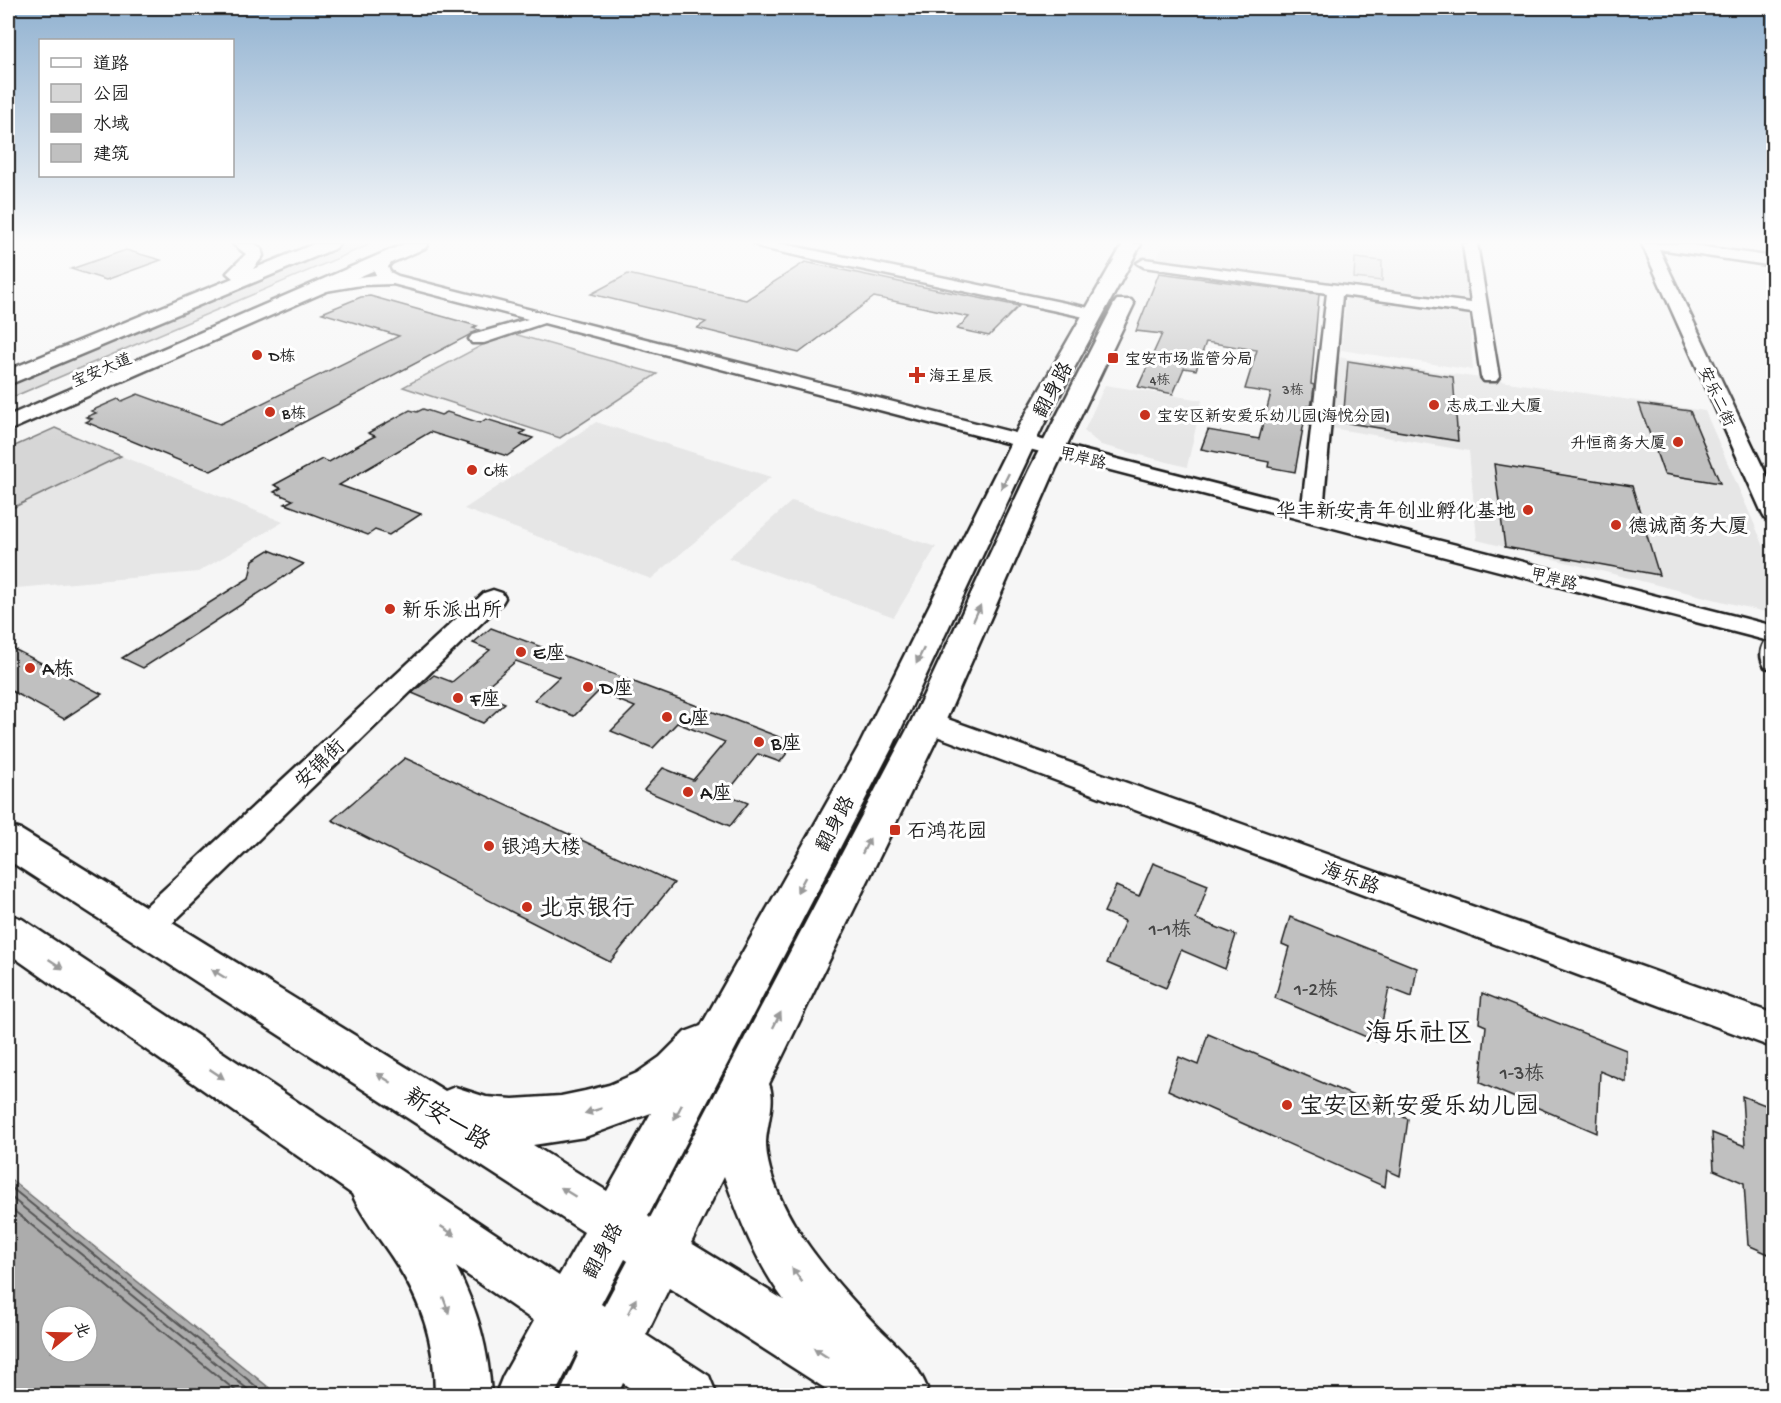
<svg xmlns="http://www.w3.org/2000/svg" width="1781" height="1403" viewBox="0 0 1781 1403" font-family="'Gochi Hand','LXGW WenKai TC',sans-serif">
	<rect width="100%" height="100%" fill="#f6f6f6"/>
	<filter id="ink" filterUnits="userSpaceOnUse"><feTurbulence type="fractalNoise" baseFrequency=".0167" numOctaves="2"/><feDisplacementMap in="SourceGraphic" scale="12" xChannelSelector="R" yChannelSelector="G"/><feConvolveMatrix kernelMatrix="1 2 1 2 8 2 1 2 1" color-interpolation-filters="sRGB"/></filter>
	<g filter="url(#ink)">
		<g fill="#e6e6e6">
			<polygon points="1163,244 1464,244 1467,299 1156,260"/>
			<polygon points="1346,296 1469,313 1473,370 1341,350"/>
			<polygon points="1338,357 1705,411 1773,567 1773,608 1765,612 1477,540 1469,451 1331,428"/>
			<polygon points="1105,385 1202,400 1187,467 1101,445 1084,431"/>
			<polygon points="596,422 771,477 651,579 464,509"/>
			<polygon points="121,456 207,491 283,522 198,572 17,588 8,583 8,510"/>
			<polygon points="792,501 936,547 894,617 728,558"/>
		</g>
		<g fill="#d6d6d6" stroke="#797979" stroke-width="1.5">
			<polygon points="344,244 371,244 8,399 8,385"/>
			<polygon points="1355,258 1382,261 1382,281 1354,278"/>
			<polygon points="507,332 657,374 560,438 403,387"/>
			<polygon points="55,428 121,456 8,510 8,449"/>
		</g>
		<path fill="#acacac" stroke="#727272" stroke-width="1.5" fill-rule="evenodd" d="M 8,1177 L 278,1395 L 8,1395 ZM 51,1316 L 87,1316 L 87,1352 L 51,1352 Z"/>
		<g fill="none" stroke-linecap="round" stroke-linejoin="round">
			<g stroke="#565656" stroke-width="2">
				<polyline points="8,1185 268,1396"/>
				<polyline points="8,1195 256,1396"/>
				<polyline points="8,1206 242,1396"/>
			</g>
		</g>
		<g fill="#c0c0c0" stroke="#1c1c1c" stroke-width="1.5">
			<polygon points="126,250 161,260 106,280 71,269"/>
			<polygon points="805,262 909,284 1019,306 989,336 957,329 969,317 874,297 799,353 697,328 706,322 591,294 628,274 746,300"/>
			<polygon points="1159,273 1319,294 1311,384 1314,385 1313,396 1311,407 1307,406 1295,472 1268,467 1269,462 1201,449 1208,430 1259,439 1271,393 1245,389 1257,350 1206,342 1196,370 1184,368 1173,394 1138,387 1162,334 1136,331"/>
			<polygon points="370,296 477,326 473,328 479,330 211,471 193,464 190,465 86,422 92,419 86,417 96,413 91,411 118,399 122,401 138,394 220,424 399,336 322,313 361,297"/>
			<polygon points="1348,361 1453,377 1458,441 1343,422"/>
			<polygon points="1639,404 1690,411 1720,483 1664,474"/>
			<polygon points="423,409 441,415 447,412 480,423 486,419 525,431 520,434 533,438 507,456 430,432 339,485 421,514 389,535 375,530 368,535 285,504 293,500 274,492 281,488 274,485 322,459 329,462 369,439 375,436 368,433 410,410 417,412"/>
			<polygon points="1494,464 1632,486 1659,575 1505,547"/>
			<polygon points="269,550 304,564 143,668 122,658 249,578 253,560"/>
			<polygon points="491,628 634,682 795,743 780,762 758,754 726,794 748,803 730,826 644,790 663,768 693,780 725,742 677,723 653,748 611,731 635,707 598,692 574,716 534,700 559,677 516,661 479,693 505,703 483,723 412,693 434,675 452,682 490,650 473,643"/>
			<polygon points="8,646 102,694 64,719 8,689"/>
			<polygon points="405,758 674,883 610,962 332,820"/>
			<polygon points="1153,863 1208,885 1196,919 1236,935 1225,969 1181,950 1166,988 1107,963 1125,921 1104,912 1116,886 1139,896"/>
			<polygon points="1290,917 1417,968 1412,997 1389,988 1378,1042 1275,998 1289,947 1282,944"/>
			<polygon points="1482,993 1626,1050 1626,1082 1600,1071 1597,1133 1480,1083 1486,1026 1479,1023"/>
			<polygon points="1208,1034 1408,1119 1400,1176 1387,1170 1385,1187 1168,1090 1179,1057 1198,1065"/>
			<polygon points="1742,1096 1773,1108 1773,1256 1748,1245 1744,1183 1714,1170 1712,1133 1745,1146"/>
		</g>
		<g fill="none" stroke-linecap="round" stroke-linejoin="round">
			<defs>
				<g id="minor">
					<polygon points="755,244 783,244 1094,309 1102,314 1094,319 762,248"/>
					<path d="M 1463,244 L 1477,244 L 1499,377 L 1496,381 L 1484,381 L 1481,377 L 1472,313 L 1342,295 L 1323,511 L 1774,626 L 1774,669 L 1765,667 C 1760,659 1760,650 1765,642 L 1769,641 L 544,323 L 484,343 L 472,343 L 469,339 L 472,335 L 528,319 L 393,284 L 361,285 L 320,292 L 312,287 L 320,282 L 376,275 L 372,266 L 383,255 L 388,254 L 395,258 L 388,267 L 390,272 L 398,276 L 1302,506 L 1327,293 L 1144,267 L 1137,263 L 1144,259 L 1471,303 Z"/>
					<polygon points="1642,244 1684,244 1774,257 1774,266 1659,249 1774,491 1774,521 1766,520 1763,515"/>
					<polygon points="493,590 502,593 505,598 502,603 157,938 145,942 133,938 128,928 133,918 484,593"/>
					<polygon points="928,712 1774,1014 1774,1048 918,729 914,722 918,715"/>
				</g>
				<g id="major">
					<polygon points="233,244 255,244 261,248 263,256 253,269 314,244 339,244 336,248 8,385 8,370 233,278 227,273 246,254"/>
					<polygon points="404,244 428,244 425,248 8,431 8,416"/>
					<path d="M 1123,244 L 1141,244 L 1043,426 L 893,746 L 648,1216 L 650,1218 L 911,722 L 1029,470 L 1114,304 L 1117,300 L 1131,300 L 1134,304 L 1055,470 L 945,722 L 769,1084 C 776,1101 767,1123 766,1142 C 766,1170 780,1200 794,1224 C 816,1260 844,1291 872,1321 C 894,1344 915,1358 927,1388 L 924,1396 L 837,1396 L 669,1288 L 646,1335 L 709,1376 L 717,1396 L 640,1396 L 623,1383 L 617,1396 L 559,1396 L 579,1353 L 577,1351 L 554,1396 L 495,1396 L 503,1376 L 534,1321 L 456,1267 C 477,1309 489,1349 491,1396 L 435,1396 C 435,1341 422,1302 392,1257 C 378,1236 362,1217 352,1194 L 8,953 L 8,914 L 22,919 L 559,1276 L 584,1232 L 8,860 L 8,826 L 21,830 L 445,1091 L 455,1087 L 486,1097 L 513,1099 L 561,1096 L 585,1091 L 609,1085 L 637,1073 L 660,1057 L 685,1032 L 701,1026 L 859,746 L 1019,426 ZM 651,1113 L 607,1191 L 533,1145 L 585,1137 ZM 724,1176 C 740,1220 756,1262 784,1300 L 691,1243 ZM 625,1259 L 628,1261 L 604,1306 L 601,1304 Z"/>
				</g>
			</defs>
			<use href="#minor" stroke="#1c1c1c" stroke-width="5"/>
			<use href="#major" stroke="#1c1c1c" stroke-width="5"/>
			<use href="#minor" fill="#fff" fill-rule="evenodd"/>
			<use href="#major" fill="#fff" fill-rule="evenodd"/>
		</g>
		<defs><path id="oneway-solid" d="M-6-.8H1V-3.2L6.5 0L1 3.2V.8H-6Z" transform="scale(1.5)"/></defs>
		<g fill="#999">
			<use href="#oneway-solid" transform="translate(1005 481) rotate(116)"/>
			<use href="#oneway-solid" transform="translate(977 613) rotate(-66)"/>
			<use href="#oneway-solid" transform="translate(920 656) rotate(116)"/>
			<use href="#oneway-solid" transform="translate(866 846) rotate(-63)"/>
			<use href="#oneway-solid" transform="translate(801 885) rotate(118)"/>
			<use href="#oneway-solid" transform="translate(56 964) rotate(34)"/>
			<use href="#oneway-solid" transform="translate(219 974) rotate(-148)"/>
			<use href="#oneway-solid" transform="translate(777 1020) rotate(-63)"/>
			<use href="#oneway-solid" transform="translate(217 1074) rotate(34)"/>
			<use href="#oneway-solid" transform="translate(384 1078) rotate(-148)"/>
			<use href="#oneway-solid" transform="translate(593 1111) rotate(164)"/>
			<use href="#oneway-solid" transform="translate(678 1112) rotate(118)"/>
			<use href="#oneway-solid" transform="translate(568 1192) rotate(-148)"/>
			<use href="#oneway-solid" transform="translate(448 1231) rotate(34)"/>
			<use href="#oneway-solid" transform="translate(797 1275) rotate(-126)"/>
			<use href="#oneway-solid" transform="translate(446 1305) rotate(70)"/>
			<use href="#oneway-solid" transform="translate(632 1306) rotate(-62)"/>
			<use href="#oneway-solid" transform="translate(821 1353) rotate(-147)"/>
		</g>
	</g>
	<linearGradient id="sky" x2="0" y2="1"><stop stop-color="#90b1d0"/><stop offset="0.55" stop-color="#fbfbfb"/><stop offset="1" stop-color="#fbfbfb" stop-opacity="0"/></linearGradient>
	<rect width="1781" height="441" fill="url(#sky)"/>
	<g fill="#c8321e" stroke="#fff" stroke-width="2">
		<circle cx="257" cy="355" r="6"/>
		<rect x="1107" y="352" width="12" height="12" rx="3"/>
		<path d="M914 366h6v6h6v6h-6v6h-6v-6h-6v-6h6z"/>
		<circle cx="1434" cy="405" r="6"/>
		<circle cx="270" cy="412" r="6"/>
		<circle cx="1145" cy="415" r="6"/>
		<circle cx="1678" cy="442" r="6"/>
		<circle cx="472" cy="470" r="6"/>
		<circle cx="1528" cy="510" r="6"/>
		<circle cx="1616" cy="525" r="6"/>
		<circle cx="390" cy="609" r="6"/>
		<circle cx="521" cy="652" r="6"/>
		<circle cx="30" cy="668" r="6"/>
		<circle cx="588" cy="687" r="6"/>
		<circle cx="458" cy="698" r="6"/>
		<circle cx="667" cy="717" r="6"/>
		<circle cx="759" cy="742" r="6"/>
		<circle cx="688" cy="792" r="6"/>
		<rect x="889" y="824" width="12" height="12" rx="3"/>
		<circle cx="489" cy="846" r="6"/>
		<circle cx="527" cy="907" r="6"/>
		<circle cx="1287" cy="1105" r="6"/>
	</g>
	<g text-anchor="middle" stroke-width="6" stroke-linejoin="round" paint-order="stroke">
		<g font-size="14" fill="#454545">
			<text x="1160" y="384">4栋</text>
			<text x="1293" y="394">3栋</text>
		</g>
		<g font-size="16" fill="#1c1c1c" stroke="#fff" text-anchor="start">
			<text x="269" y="361">D栋</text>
			<text x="1125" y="364">宝安市场监管分局</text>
			<text x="929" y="381">海王星辰</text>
			<text x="1446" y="411">志成工业大厦</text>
			<text x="282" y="418">B栋</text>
			<text x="1157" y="421">宝安区新安爱乐幼儿园(海悦分园)</text>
			<text x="1666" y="448" text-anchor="end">升恒商务大厦</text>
			<text x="484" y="476">C栋</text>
		</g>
		<g font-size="16" fill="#1c1c1c" stroke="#fff">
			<text transform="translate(101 369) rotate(-23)" y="6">宝安大道</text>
			<text transform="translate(1718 396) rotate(65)" y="6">安乐二街</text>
			<text transform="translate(1083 457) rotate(14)" y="6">甲岸路</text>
			<text transform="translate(1554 578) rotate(14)" y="6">甲岸路</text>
		</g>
		<g font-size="20" fill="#1c1c1c" stroke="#fff">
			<text transform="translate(1052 389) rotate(-61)" y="7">翻身路</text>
			<text transform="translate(319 763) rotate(-44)" y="7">安锦街</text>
			<text transform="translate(834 823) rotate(-62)" y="7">翻身路</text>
			<text transform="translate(1351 877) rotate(20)" y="7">海乐路</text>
			<text transform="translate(602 1250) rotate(-61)" y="7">翻身路</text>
		</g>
		<g font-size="20" fill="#1c1c1c" stroke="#fff" text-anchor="start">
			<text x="1516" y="517" text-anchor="end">华丰新安青年创业孵化基地</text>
			<text x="1628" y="532">德诚商务大厦</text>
			<text x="402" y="616">新乐派出所</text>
			<text x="533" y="659">E座</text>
			<text x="42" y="675">A栋</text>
			<text x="600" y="694">D座</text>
			<text x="470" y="705">F座</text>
			<text x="679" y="724">C座</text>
			<text x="771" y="749">B座</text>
			<text x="700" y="799">A座</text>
			<text x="907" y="837">石鸿花园</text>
			<text x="501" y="853">银鸿大楼</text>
		</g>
		<g font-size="20" fill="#454545">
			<text x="1170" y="935">1-1栋</text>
			<text x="1316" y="995">1-2栋</text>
			<text x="1522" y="1079">1-3栋</text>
		</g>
		<g font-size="24" fill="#1c1c1c" stroke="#fff" text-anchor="start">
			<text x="539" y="915">北京银行</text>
			<text x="1299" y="1113">宝安区新安爱乐幼儿园</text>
		</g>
		<g font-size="24" fill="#1c1c1c" stroke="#fff">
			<text transform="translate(448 1118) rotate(32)" y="8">新安一路</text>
		</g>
		<g font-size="27" fill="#1c1c1c" stroke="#fff">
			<text x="1419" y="1041">海乐社区</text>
		</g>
	</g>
	<rect width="1781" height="1403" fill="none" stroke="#fff" stroke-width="30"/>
	<rect x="15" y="15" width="1751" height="1373" fill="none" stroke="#1c1c1c" stroke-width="2" filter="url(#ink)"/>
	<rect x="39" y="39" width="195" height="138" fill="#ffffff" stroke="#a4a4a4" stroke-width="1.5"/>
	<rect x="51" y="58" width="30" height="9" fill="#ffffff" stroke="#a4a4a4" stroke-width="1.5"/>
	<text x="93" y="69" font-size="18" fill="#1c1c1c">道路</text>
	<rect x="51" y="84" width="30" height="18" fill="#d6d6d6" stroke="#a4a4a4" stroke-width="1.5"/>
	<text x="93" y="99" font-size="18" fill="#1c1c1c">公园</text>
	<rect x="51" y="114" width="30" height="18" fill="#acacac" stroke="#a4a4a4" stroke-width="1.5"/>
	<text x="93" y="129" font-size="18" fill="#1c1c1c">水域</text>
	<rect x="51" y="144" width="30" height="18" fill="#c0c0c0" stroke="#a4a4a4" stroke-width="1.5"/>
	<text x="93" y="159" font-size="18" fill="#1c1c1c">建筑</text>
	<g transform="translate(69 1334) rotate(71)"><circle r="28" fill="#ffffff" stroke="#a4a4a4" stroke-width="1.5"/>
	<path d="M0-4.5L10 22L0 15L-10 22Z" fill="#c8321e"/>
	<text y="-9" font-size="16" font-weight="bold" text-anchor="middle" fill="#1c1c1c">北</text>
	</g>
</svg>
